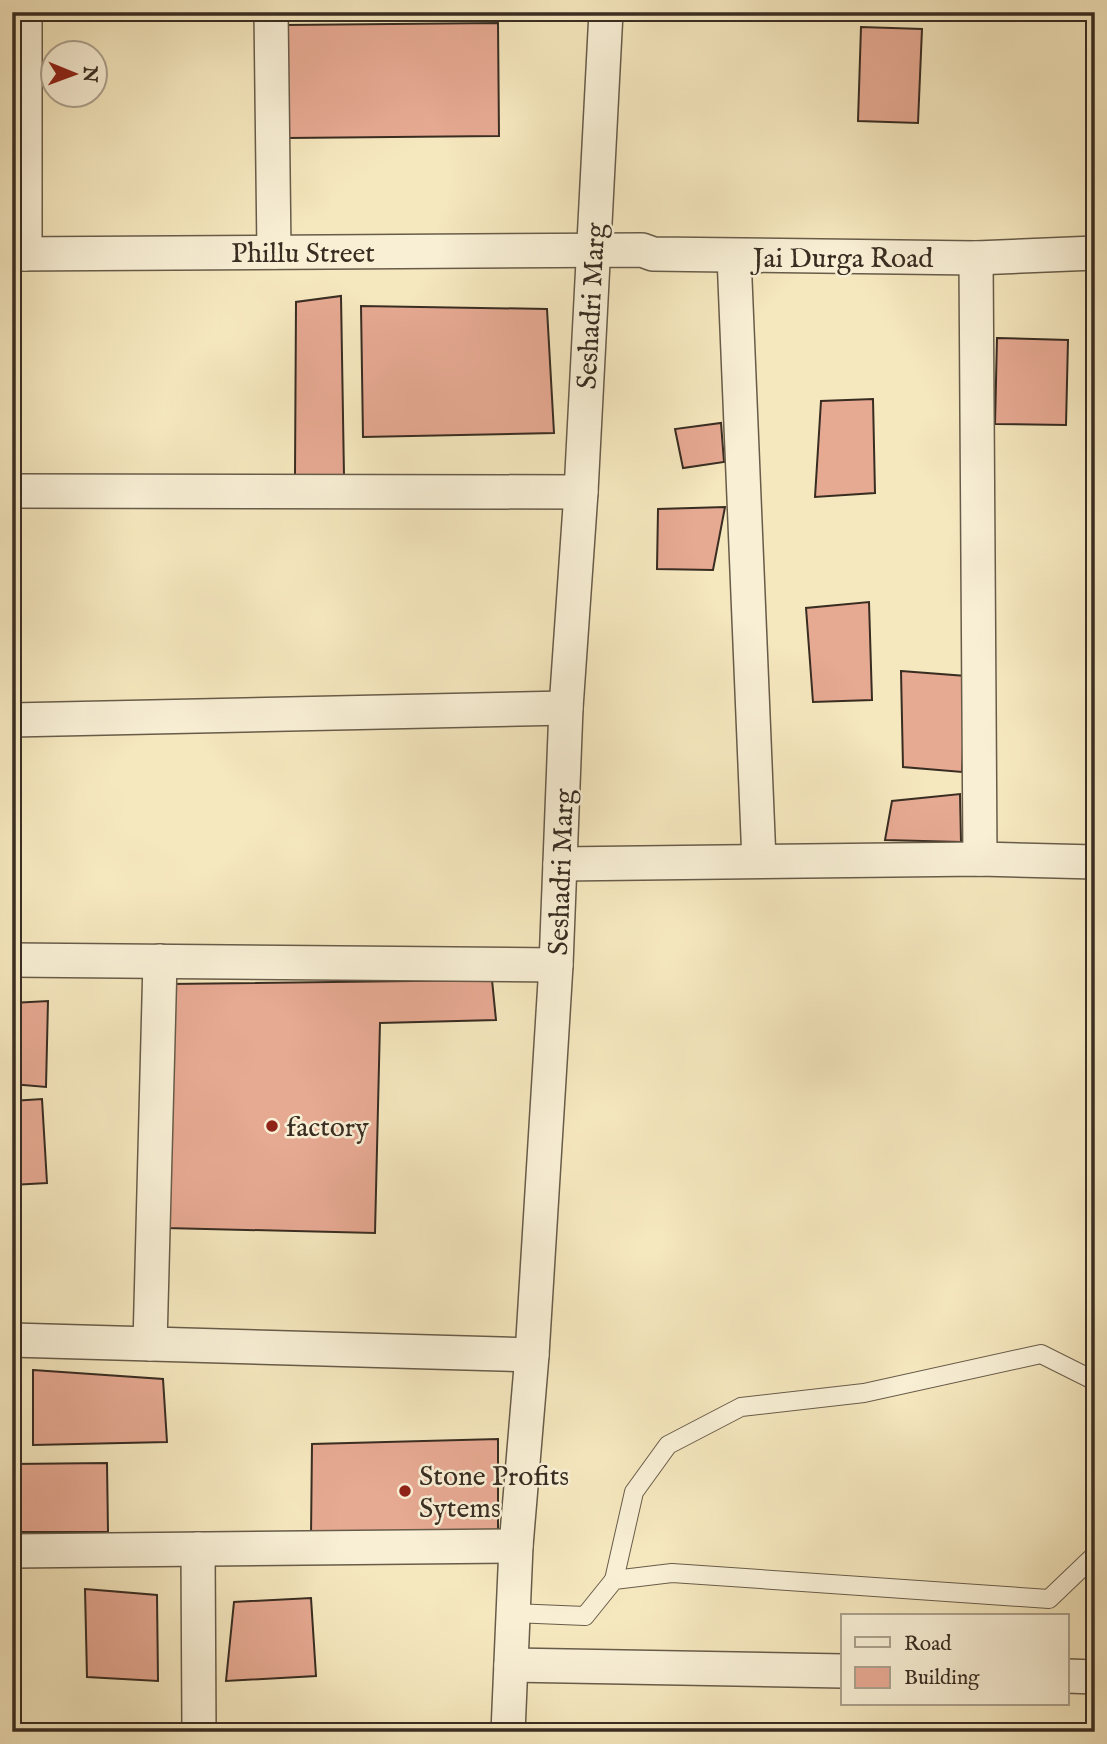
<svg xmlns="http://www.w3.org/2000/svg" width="1107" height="1744" viewBox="0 0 1107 1744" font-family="'IM FELL English',serif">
	<rect width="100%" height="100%" fill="#f5e7be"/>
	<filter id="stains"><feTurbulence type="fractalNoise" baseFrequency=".00286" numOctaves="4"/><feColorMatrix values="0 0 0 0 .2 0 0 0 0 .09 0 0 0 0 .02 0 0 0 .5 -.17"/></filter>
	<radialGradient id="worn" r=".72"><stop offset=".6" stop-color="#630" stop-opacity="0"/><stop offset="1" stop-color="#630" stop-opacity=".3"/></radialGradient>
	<g fill="#e6a992" stroke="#392d22" stroke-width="2">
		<polygon points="498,23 499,136 287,138 285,25"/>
		<polygon points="861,27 922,29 918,123 858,121"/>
		<polygon points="341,296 344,476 295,475 296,302"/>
		<polygon points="361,306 547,309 554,433 363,437"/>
		<polygon points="997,338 1068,340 1066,425 995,424"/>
		<polygon points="873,399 875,493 815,497 821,401"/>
		<polygon points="721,423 724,462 683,468 675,429"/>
		<polygon points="725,507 713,570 657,569 658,509"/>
		<polygon points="869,602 872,700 813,702 806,608"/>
		<polygon points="901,671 966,676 962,772 903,767"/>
		<polygon points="960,794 961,842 885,840 892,801"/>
		<polygon points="492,980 496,1020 380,1023 375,1233 166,1228 169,984"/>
		<polygon points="48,1001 46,1087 12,1084 12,1003"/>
		<polygon points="42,1099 47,1183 12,1185 12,1101"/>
		<polygon points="33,1370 163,1379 167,1442 33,1445"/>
		<rect x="12" y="1374" width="3" height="62"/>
		<polygon points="498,1439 498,1542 311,1537 312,1444"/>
		<polygon points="107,1463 108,1532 12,1532 12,1464"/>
		<polygon points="85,1589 157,1595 158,1681 87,1677"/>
		<polygon points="311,1598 316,1676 226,1681 234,1602"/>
		<polygon points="12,1605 19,1605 18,1673 12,1673"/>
		<polygon points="887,1726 1074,1732 887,1732"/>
	</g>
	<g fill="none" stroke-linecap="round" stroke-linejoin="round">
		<defs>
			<g id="lane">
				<polyline points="614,1580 634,1492 668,1445 741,1407 864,1393 1041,1354 1093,1380 1095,1383"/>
				<polyline points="513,1613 585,1616 614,1580 672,1573 1049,1599 1095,1555"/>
			</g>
			<g id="street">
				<polyline points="271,12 274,252"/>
				<polyline points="12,254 642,250 653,254 976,258 1095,253"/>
				<polyline points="25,254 25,12"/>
				<polyline points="734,256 759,861"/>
				<polyline points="976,258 980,859"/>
				<polyline points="12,491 581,492"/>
				<polyline points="12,720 566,708"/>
				<polyline points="560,864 980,859 1095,862"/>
				<polyline points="12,960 556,965"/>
				<polyline points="12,1340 532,1355"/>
				<polyline points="150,1344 160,961"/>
				<polyline points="198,1549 199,1732"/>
				<polyline points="12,1551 516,1546"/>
				<polyline points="511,1665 843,1671"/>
				<polyline points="1067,1676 1095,1677"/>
				<polyline points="508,1732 516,1546 532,1355 556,965 566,708 581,492 606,12"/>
			</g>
		</defs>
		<use href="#lane" stroke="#685c49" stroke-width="20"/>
		<use href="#street" stroke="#685c49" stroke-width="36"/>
		<use href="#lane" stroke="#f8efd5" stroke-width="18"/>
		<use href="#street" stroke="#f8efd5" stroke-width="33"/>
	</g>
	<g fill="#8f2418" stroke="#f8efd5" stroke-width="2.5">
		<circle cx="272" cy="1126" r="7"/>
		<circle cx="405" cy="1491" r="7"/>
	</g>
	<g text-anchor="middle" stroke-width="5" stroke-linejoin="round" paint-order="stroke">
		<g font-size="28" fill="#392d22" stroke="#f8efd5">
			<text x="303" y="262">Phillu Street</text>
			<text x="843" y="267">Jai Durga Road</text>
			<text transform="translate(590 306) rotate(-87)" y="10">Seshadri Marg</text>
			<text transform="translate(560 872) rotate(-88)" y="10">Seshadri Marg</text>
		</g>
		<g font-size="28" fill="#392d22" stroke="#f8efd5" text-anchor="start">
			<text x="286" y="1136">factory</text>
			<text x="419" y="1485">Stone Profits<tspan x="419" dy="32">Sytems</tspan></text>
		</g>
	</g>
	<rect width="1107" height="1744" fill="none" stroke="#f5e7be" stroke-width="42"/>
	<rect x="14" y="14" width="1079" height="1716" fill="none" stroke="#392d22" stroke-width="3.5"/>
	<rect x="21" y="21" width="1065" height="1702" fill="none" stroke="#392d22" stroke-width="2"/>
	<rect x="841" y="1614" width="228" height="91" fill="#f8efd5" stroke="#aca18d" stroke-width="2"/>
	<rect x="855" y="1637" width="35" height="10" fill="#f8efd5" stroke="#aca18d" stroke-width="2"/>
	<text x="904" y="1650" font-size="21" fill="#392d22">Road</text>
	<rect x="855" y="1667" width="35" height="21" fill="#e6a992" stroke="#aca18d" stroke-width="2"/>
	<text x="904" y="1684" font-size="21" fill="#392d22">Building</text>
	<g transform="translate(74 74) rotate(91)"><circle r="33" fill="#f8efd5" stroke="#aca18d" stroke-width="2"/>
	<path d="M0-5L12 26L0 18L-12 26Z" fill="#8f2418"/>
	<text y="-10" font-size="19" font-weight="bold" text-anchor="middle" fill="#392d22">N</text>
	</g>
	<rect width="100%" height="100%" filter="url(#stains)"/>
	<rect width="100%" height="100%" fill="url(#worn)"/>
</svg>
